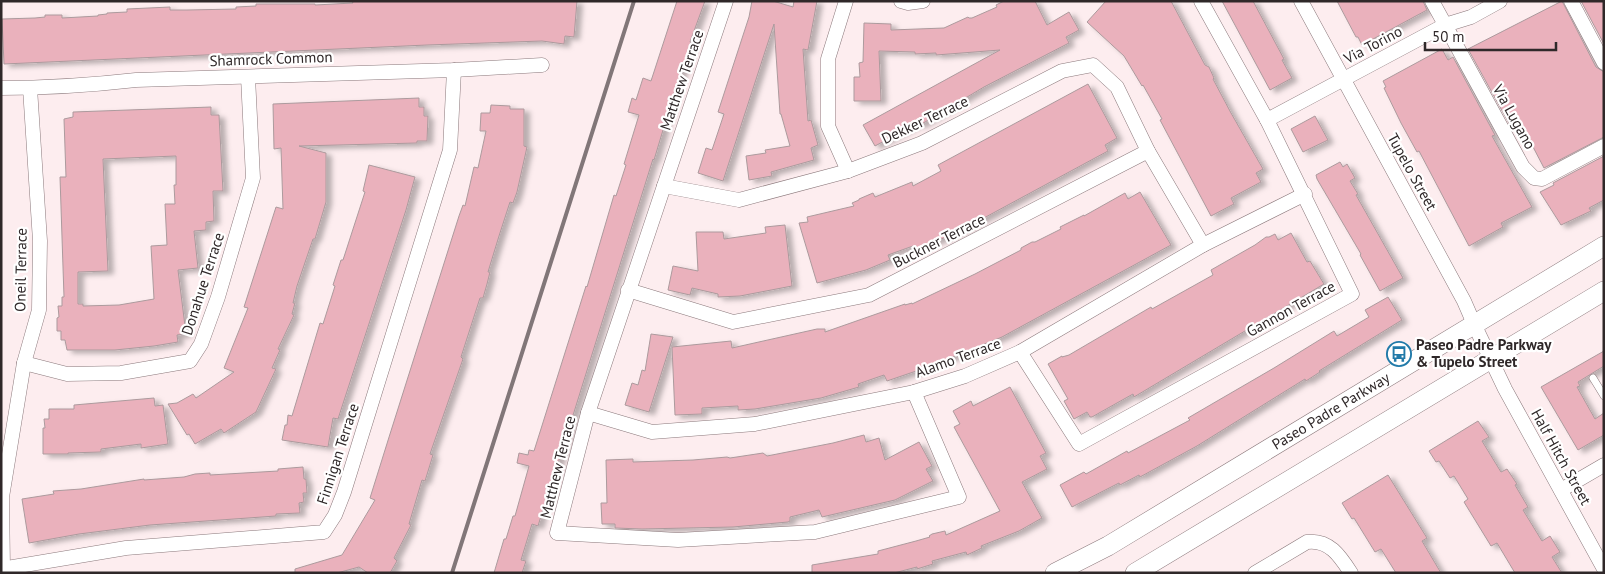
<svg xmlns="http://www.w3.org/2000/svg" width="1605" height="574" viewBox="0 0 1605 574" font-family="'PT Sans',sans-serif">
	<defs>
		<filter id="shadow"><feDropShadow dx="5.5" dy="3" stdDeviation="2.5" flood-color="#0004"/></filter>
	</defs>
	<rect width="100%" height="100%" fill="#fdedef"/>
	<g fill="#eab1bc" stroke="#ac9a9d" fill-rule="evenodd" filter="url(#shadow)">
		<polygon points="352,1 577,1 574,37 565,36 564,44 542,41 427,45 4,64 2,19 35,18 45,17 45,15 62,15 62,18 98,16 98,15 107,14 107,13 127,12 127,9 170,7 170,10 187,10 236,9 236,7 256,6 256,4 315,4 315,5 353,3"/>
		<polygon points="677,1 705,1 690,42 692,43 675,90 654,160 653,159 555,473 554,473 538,526 532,524 521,560 526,561 522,573 494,573 504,539 506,539 513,516 515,516 529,466 517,463 519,453 528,455 529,450 534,451 586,286 587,287 614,195 616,196 626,165 624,164 639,115 628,112 632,98 636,100 643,78 651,81"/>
		<polygon points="752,1 773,1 793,7 794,1 817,1 808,50 803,49 808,121 811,120 818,145 811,148 814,160 771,172 772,176 749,180 746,156 766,153 765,150 790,146 781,114 780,114 774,24 723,181 698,173 706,148 712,150 724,114 718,112 749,17"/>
		<polygon points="1004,1 1035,1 1047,25 1069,12 1079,30 1066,37 1069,43 984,87 920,125 918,123 875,146 863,125 1000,50 936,55 936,53 915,54 915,52 879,51 881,101 854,101 854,77 860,77 859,63 863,62 864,23 891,24 891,30 944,28 968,17 969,18 972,18 997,7 996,5"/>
		<polygon points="1106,1 1171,1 1205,65 1209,67 1214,78 1213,79 1231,113 1263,169 1256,173 1261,182 1231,198 1234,204 1211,216 1160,120 1162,119 1143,85 1142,86 1124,56 1087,22"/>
		<polygon points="1222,1 1253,1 1284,59 1282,60 1292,78 1270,90"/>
		<polygon points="1337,1 1423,1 1427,10 1362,45 1358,37 1356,37"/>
		<polygon points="1562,1 1596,67 1604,72 1604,137 1544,168 1520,122 1511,127 1468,49"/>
		<polygon points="1581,1 1604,1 1604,44"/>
		<polygon points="1442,49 1448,60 1453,57 1495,135 1492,136 1532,207 1501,223 1503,227 1469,246 1419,151 1417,152 1401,123 1384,88 1386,87 1383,81"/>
		<polygon points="1088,84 1117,138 1105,145 1108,151 958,232 915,250 913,246 888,255 890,260 866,270 817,283 799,223 808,222 807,217 854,206 852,203 859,200 859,199 873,193 875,197 912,182 913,186 941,171 938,165"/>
		<polygon points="419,98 419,107 424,107 424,116 428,116 427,141 417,141 417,143 299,146 326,153 326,202 315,239 313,239 297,286 293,303 295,303 292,314 294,315 278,349 280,350 272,368 276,369 256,412 224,433 221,429 195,444 189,434 187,435 168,404 177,403 193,394 196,398 234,372 224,368 248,308 244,307 276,207 283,209 281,148 274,149 273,104"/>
		<polygon points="491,105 510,106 510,109 524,109 524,146 527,147 517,192 513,203 510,202 499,236 488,272 490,272 487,284 483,298 480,298 461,357 463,359 430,454 433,455 425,481 422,480 409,524 411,525 394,558 397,561 390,573 368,573 359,567 337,573 295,573 295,569 342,555 375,500 370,498 390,434 459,216 463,205 465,206 474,167 478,168 486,131 480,131 481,113 490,113"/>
		<path d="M 211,107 L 211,115 L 219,115 L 223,191 L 213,191 L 214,221 L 206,222 L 206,230 L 194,231 L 198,268 L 178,270 L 186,334 L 177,335 L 178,342 L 154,346 L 115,350 L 67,350 L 65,340 L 61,340 L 61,331 L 57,331 L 57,318 L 59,317 L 58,306 L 62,306 L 62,297 L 64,297 L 60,177 L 66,177 L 64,119 L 73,117 L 73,112 ZM 176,156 L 176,185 L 174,185 L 175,204 L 165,204 L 167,245 L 151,246 L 154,299 L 119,305 L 83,306 L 83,304 L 78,304 L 78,272 L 108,271 L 103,159 Z"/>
		<polygon points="1315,116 1328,140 1303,152 1291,129"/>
		<polygon points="1604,156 1604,200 1589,208 1591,211 1561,225 1540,192 1554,185 1553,183"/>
		<polygon points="1340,162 1343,167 1347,164 1355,178 1350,181 1358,194 1356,195 1403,278 1380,291 1360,255 1361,254 1317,179 1316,175"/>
		<polygon points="369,165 415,177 406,210 338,419 333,418 328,447 282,440 285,425 287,425 288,415 292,416 320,323 323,324 335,286 333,285 341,260 343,260 365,192 363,191"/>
		<polygon points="1140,192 1171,245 1002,337 928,367 887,381 884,375 858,384 859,387 821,398 755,409 738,410 738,406 702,408 702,414 675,415 672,347 731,341 732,348 817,329 825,329 825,332 905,304 905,305 912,303 912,304 975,274 1021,250 1021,248 1032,242 1035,242 1061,229 1060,227 1084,215 1084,216 1125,193 1128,199"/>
		<polygon points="785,225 792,286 740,296 718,297 718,294 692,288 690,295 668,290 673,266 698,271 696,232 723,232 724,239 766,233 765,227"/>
		<polygon points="1291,233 1307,262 1310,261 1324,284 1134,397 1133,394 1092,417 1090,417 1087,412 1074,419 1064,401 1068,399 1048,364 1062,356 1062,357 1069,355 1151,307 1152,309 1213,275 1211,270 1255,245 1266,237 1269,237 1275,234 1278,240"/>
		<polygon points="1388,297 1402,320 1319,371 1320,372 1306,381 1305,379 1197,446 1140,477 1139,475 1120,485 1119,483 1072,507 1060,485 1084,472 1086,474 1127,451 1128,453 1190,420 1188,418 1212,404 1274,368 1334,331 1337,336 1369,317 1365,310"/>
		<polygon points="651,334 673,337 649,412 625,405 632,383 638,385 642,370 645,371"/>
		<polygon points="1604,351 1604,366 1578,382 1580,386 1577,387 1595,419 1604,413 1604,435 1578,450 1541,387"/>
		<polygon points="1010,387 1046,453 1040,456 1047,469 1022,482 1042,518 1019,531 981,546 982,548 967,555 966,552 932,561 933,564 917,569 917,567 894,573 812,573 812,565 878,554 878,551 916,541 930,537 929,536 932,534 945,531 946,535 1000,511 954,427 960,424 953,411 971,401 973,406"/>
		<polygon points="154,398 155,406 163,405 168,444 141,448 141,444 101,449 101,452 68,453 68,454 43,454 43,428 45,428 44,419 49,419 49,409 74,409 74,405"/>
		<polygon points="1478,421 1489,437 1482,441 1501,472 1507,469 1517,484 1515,485 1528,507 1523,510 1542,541 1550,536 1560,552 1552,557 1562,573 1515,573 1497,543 1491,546 1464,502 1468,499 1454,476 1450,478 1439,461 1436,462 1429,451"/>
		<polygon points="864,435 866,442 879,438 885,460 919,442 932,466 926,469 933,481 895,500 822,517 819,510 790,517 790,521 788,522 733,527 642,529 615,528 615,524 602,524 601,503 607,503 606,460 633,459 633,462 693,460 727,457 730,458 763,453 767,456 833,443"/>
		<polygon points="303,467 304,479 306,479 307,493 303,493 304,502 299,503 300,513 276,514 276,516 150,525 79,534 29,543 22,499 54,494 53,491 81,489 144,479 144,480 184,477 195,474 210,473 210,475 278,471 278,469"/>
		<polygon points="1388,475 1427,538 1422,541 1441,573 1396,573 1381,549 1375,552 1354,518 1352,519 1342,503"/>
	</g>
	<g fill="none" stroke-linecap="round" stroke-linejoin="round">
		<defs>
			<polyline id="lane" points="1593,378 1604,396"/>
			<g id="street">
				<polyline points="726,1 588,413 557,533 678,540 815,532 959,497 914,392"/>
				<polyline points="846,1 828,59 828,126 848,171"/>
				<polyline points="901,1 908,3 923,1"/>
				<polyline points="1301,1 1464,301 1474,324 1505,389 1604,569"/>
				<polyline points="1432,1 1523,167 1534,178 1542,179 1604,146"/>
				<polyline points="1571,1 1604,63"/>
				<path d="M 1,88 C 46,88 92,85 136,80 L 454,70 L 542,65"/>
				<polyline points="1267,120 1445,25 1471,17 1500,1"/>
				<polyline points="664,186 739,200 848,171 922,143 1062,71 1093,65 1117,87 1148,151"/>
				<polyline points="628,290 733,322 869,295 1148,151 1203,245"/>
				<polyline points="1020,352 1079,444 1352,294 1267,120 1201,1"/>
				<polyline points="24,363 67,374 121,373 190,361 201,344 218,297 253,178 248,77"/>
				<polyline points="588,413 652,432 755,424 914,392 965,376 1020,352 1203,245 1305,194"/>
				<polyline points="1561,490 1604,465"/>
				<polyline points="1,569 126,548 324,532 335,515 344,492 450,150 454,70"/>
				<polyline points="3,569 2,497 24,363 39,310 40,241 30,88"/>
				<path d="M 1255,573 L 1307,542 C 1329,539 1340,556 1351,573"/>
			</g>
			<g id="secondary">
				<path id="s1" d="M 1055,573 L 1108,546 L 1604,246"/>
				<polyline points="1135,573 1604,291"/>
			</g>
		</defs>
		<use href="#lane" stroke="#8b797c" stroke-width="8"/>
		<use href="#street" stroke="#8b797c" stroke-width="15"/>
		<use href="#secondary" stroke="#8b797c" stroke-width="20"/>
		<use href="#lane" stroke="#fff" stroke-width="7"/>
		<use href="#street" stroke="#fff" stroke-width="14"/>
		<use href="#secondary" stroke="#fff" stroke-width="19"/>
		<polyline stroke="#817678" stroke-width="4" points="452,573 634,1"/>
	</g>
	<defs>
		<symbol id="bus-ring" viewBox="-11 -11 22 22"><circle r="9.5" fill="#fff" stroke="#217aa9" stroke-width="1.5"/><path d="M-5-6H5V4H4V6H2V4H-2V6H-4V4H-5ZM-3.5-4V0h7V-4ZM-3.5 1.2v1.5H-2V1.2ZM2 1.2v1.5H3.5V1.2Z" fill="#217aa9"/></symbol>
	</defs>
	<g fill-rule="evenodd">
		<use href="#bus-ring" x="1385" y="340" width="28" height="28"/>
	</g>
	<g text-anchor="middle" stroke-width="4.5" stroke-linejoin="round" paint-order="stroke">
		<g font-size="15" fill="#2f2829" stroke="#fff">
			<text transform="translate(1373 45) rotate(-28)" y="5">Via Torino</text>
			<text transform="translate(271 59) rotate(-2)" y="5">Shamrock Common</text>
			<text transform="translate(682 80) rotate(-71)" y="5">Matthew Terrace</text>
			<text transform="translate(1514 117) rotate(61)" y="5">Via Lugano</text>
			<text transform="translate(925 120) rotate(-25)" y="5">Dekker Terrace</text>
			<text transform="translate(1412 172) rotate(61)" y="5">Tupelo Street</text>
			<text transform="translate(939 241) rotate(-27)" y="5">Buckner Terrace</text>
			<text transform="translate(21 270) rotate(-89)" y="5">Oneil Terrace</text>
			<text transform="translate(203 284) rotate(-72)" y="5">Donahue Terrace</text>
			<text transform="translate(1291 309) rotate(-29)" y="5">Gannon Terrace</text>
			<text transform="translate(958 358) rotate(-20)" y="5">Alamo Terrace</text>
			<text dy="5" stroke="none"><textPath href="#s1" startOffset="320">Paseo Padre Parkway</textPath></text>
			<text transform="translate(338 454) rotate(-72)" y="5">Finnigan Terrace</text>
			<text transform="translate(1561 457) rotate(61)" y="5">Half Hitch Street</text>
			<text transform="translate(558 467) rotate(-76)" y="5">Matthew Terrace</text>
		</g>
		<g font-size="15" font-weight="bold" fill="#2f2829" stroke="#fff" text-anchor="start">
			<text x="1416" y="350">Paseo Padre Parkway<tspan x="1416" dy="17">&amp; Tupelo Street</tspan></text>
		</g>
	</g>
	<rect width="1605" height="574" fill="none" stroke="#2f2829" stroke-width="5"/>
	<path d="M1425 42v8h131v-8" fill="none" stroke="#2f2829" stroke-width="2.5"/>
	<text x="1432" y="42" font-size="15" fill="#2f2829" stroke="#ffffff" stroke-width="4" paint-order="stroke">50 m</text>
</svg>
